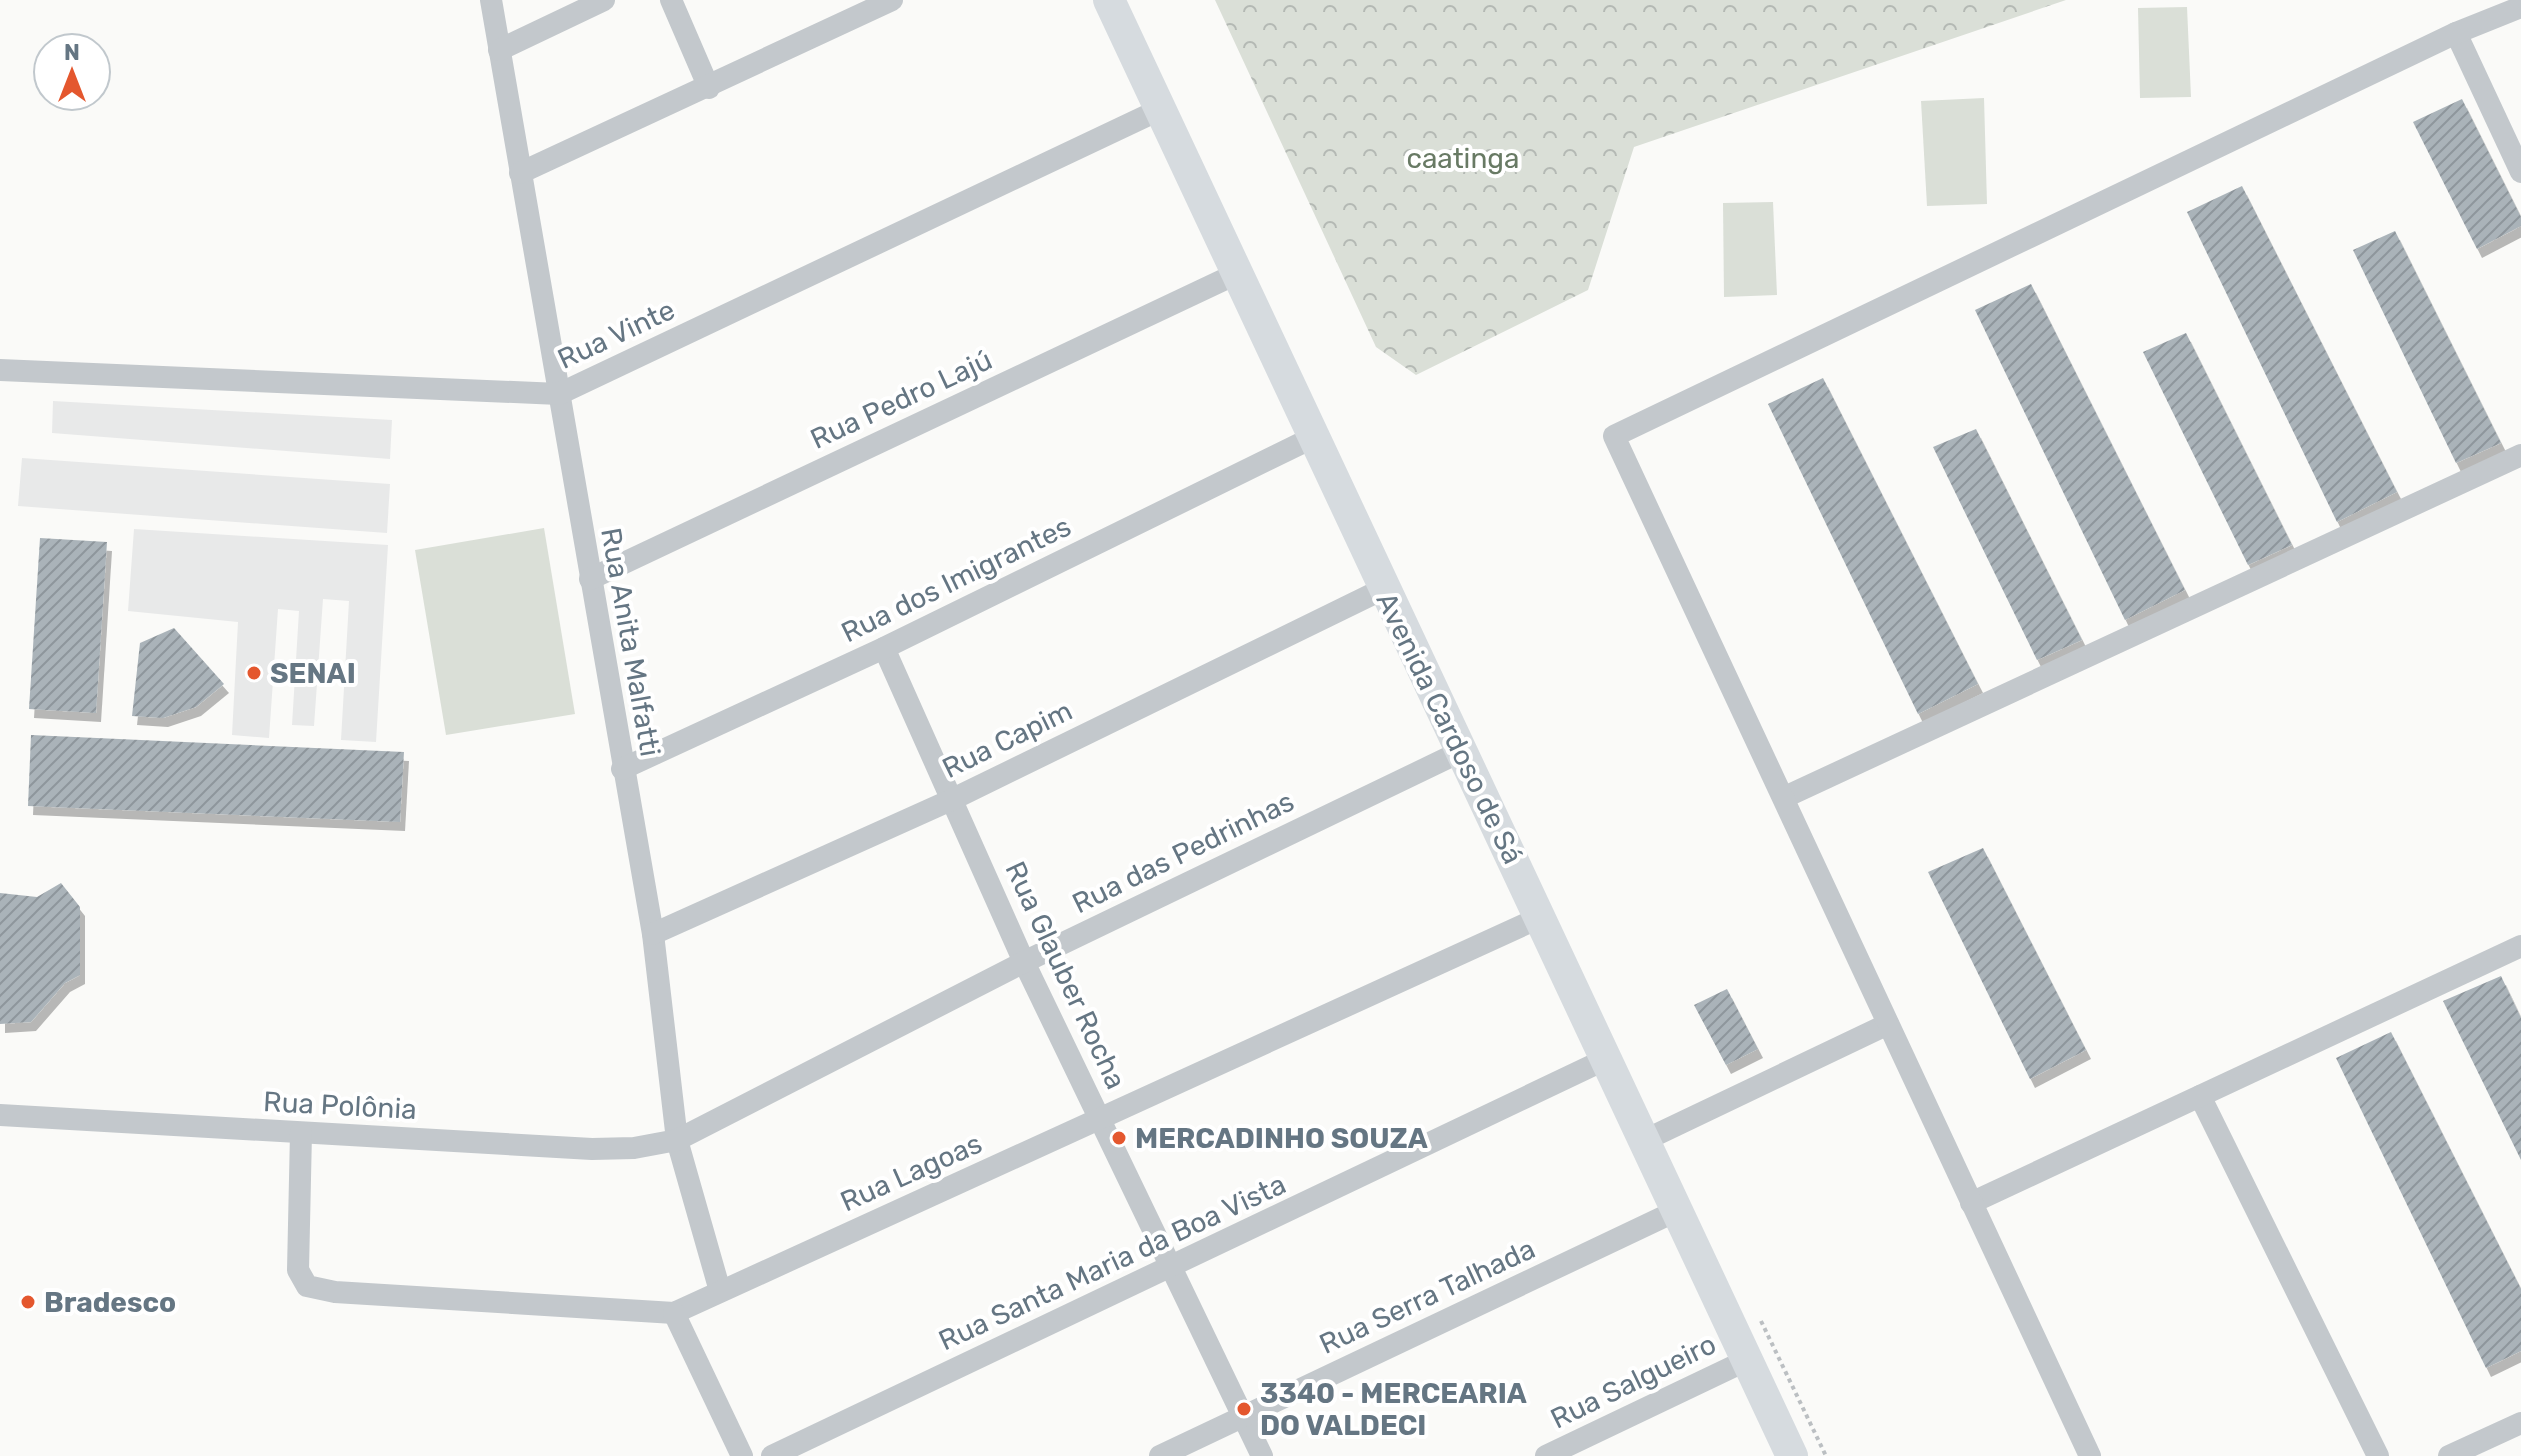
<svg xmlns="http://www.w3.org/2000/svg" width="2521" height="1456" viewBox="0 0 2521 1456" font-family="Rubik,sans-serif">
	<defs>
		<pattern id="forest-crowns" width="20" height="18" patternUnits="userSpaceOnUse" patternTransform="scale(2)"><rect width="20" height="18" fill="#dadfd7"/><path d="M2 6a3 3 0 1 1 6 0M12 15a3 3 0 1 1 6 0" fill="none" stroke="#b4b9b4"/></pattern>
		<pattern id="building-hatch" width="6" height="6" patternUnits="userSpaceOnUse" patternTransform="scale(2)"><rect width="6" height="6" fill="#aab3b9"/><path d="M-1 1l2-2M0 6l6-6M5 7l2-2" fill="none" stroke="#8e969c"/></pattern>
		<filter id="shadow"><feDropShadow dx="5" dy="9" stdDeviation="0" flood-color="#0004"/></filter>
	</defs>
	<rect width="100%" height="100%" fill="#fafaf8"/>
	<g fill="#e8e9e9">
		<polygon points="53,401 392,420 390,459 52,433"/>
		<polygon points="22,458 390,484 387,533 18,506"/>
		<polygon points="134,529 388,545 376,742 341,740 349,601 323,599 314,726 292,725 299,611 278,609 269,738 232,735 238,622 128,611"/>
	</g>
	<g fill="#dadfd7">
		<polygon points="2187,7 2191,97 2140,98 2138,8"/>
		<polygon points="1984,98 1987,204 1927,206 1921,101"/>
		<polygon points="1773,202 1777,295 1724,297 1723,203"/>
		<polygon points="544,528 575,714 446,735 415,550"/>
	</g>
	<polygon fill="url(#forest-crowns)" points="1215,0 2066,0 1634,147 1588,290 1416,375 1376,347"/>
	<g fill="url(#building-hatch)" filter="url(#shadow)">
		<polygon points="2462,99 2521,217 2521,226 2477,249 2413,122"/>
		<polygon points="2242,186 2397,492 2337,522 2187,212"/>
		<polygon points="2395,231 2501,443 2456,463 2353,250"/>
		<polygon points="2031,284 2185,590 2125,620 1975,310"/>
		<polygon points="2186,333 2292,545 2248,565 2143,352"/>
		<polygon points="1823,378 1978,684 1918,714 1768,404"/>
		<polygon points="1976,429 2082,640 2037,660 1933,447"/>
		<polygon points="40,538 107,542 96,713 29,709"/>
		<polygon points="174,628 224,684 196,707 163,718 132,716 140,643"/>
		<polygon points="31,735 404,752 400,822 28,806"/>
		<polygon points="1983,848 2086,1050 2030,1079 1928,872"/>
		<polygon points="61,883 80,907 80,975 65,983 31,1022 0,1024 0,893 37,897"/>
		<polygon points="2501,976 2521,1018 2521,1160 2443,1001"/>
		<polygon points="1727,989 1758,1049 1726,1065 1694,1005"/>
		<polygon points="2391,1032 2521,1289 2521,1351 2486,1368 2336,1058"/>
	</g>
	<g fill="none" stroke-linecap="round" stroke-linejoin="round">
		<polyline stroke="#bbbfc2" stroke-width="4" stroke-dasharray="4 4" stroke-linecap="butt" points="1761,1321 1826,1456"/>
		<g stroke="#c3c8cc" stroke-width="22">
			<polyline points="491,0 653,934 677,1140 720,1291"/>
			<polyline points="671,0 709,88"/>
			<polyline points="2456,33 2521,172"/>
			<polyline points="499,50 604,0"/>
			<polyline points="520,173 892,0"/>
			<polyline points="0,370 559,394 1161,109"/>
			<polyline points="590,579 1238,273"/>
			<polyline points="884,648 1024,962 1262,1456"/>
			<polyline points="622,769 884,648 1314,437"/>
			<polyline points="1785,797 2521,455"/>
			<polyline points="653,934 951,800 1383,589"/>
			<polyline points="2200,1096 2378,1456"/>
			<polyline points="0,1115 592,1149 634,1148 677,1140 1024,962 1460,752"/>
			<polyline points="301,1133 298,1270 307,1286 335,1292 674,1313 1541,917"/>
			<polyline points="1643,1141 1888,1024"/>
			<polyline points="1971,1203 2521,946"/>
			<polyline points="674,1313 742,1456"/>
			<polyline points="772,1456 1606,1059"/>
			<polyline points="1160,1456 1676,1211"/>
			<polyline points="1546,1456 1747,1360"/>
			<polyline points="2090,1456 1614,436 2456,33 2521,7"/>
			<polyline points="2449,1456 2521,1423"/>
		</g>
		<polyline stroke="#d6dbdf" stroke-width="32" points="1109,0 1792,1456"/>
	</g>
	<g fill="#e4572e" stroke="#fff" stroke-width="3">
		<circle cx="254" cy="673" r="8"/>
		<circle cx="1119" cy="1138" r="8"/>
		<circle cx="28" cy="1302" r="8"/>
		<circle cx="1244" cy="1409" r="8"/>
	</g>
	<g text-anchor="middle" stroke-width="8" stroke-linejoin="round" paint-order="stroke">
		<g font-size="28" fill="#687a64" stroke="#fff">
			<text x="1463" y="168">caatinga</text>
		</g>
		<g font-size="28" fill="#657683" stroke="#fff">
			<text transform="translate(616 334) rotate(-25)" y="10">Rua Vinte</text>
			<text transform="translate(901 399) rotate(-25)" y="10">Rua Pedro Lajú</text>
			<text transform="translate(956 579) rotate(-26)" y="10">Rua dos Imigrantes</text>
			<text transform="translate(631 642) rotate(80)" y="10">Rua Anita Malfatti</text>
			<text transform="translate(1450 728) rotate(64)" y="10">Avenida Cardoso de Sá</text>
			<text transform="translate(1007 739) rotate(-26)" y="10">Rua Capim</text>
			<text transform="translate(1183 852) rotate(-26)" y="10">Rua das Pedrinhas</text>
			<text transform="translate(1066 975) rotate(65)" y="10">Rua Glauber Rocha</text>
			<text transform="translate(340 1105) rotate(3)" y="10">Rua Polônia</text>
			<text transform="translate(911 1172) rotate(-24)" y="10">Rua Lagoas</text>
			<text transform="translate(1112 1262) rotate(-25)" y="10">Rua Santa Maria da Boa Vista</text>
			<text transform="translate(1427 1296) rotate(-25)" y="10">Rua Serra Talhada</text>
			<text transform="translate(1633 1381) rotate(-26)" y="10">Rua Salgueiro</text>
		</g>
		<g font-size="28" font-weight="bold" fill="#657683" stroke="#fff" text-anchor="start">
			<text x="270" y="683">SENAI</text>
			<text x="1135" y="1148">MERCADINHO SOUZA</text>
			<text x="44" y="1312">Bradesco</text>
			<text x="1260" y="1403">3340 - MERCEARIA<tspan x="1260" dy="32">DO VALDECI</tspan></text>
		</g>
	</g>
	<g transform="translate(72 72)"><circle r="38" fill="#ffffff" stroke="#c1c8cd" stroke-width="2"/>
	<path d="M0-6L14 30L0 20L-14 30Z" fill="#e4572e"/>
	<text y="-12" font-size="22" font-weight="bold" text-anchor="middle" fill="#657683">N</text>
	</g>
</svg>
